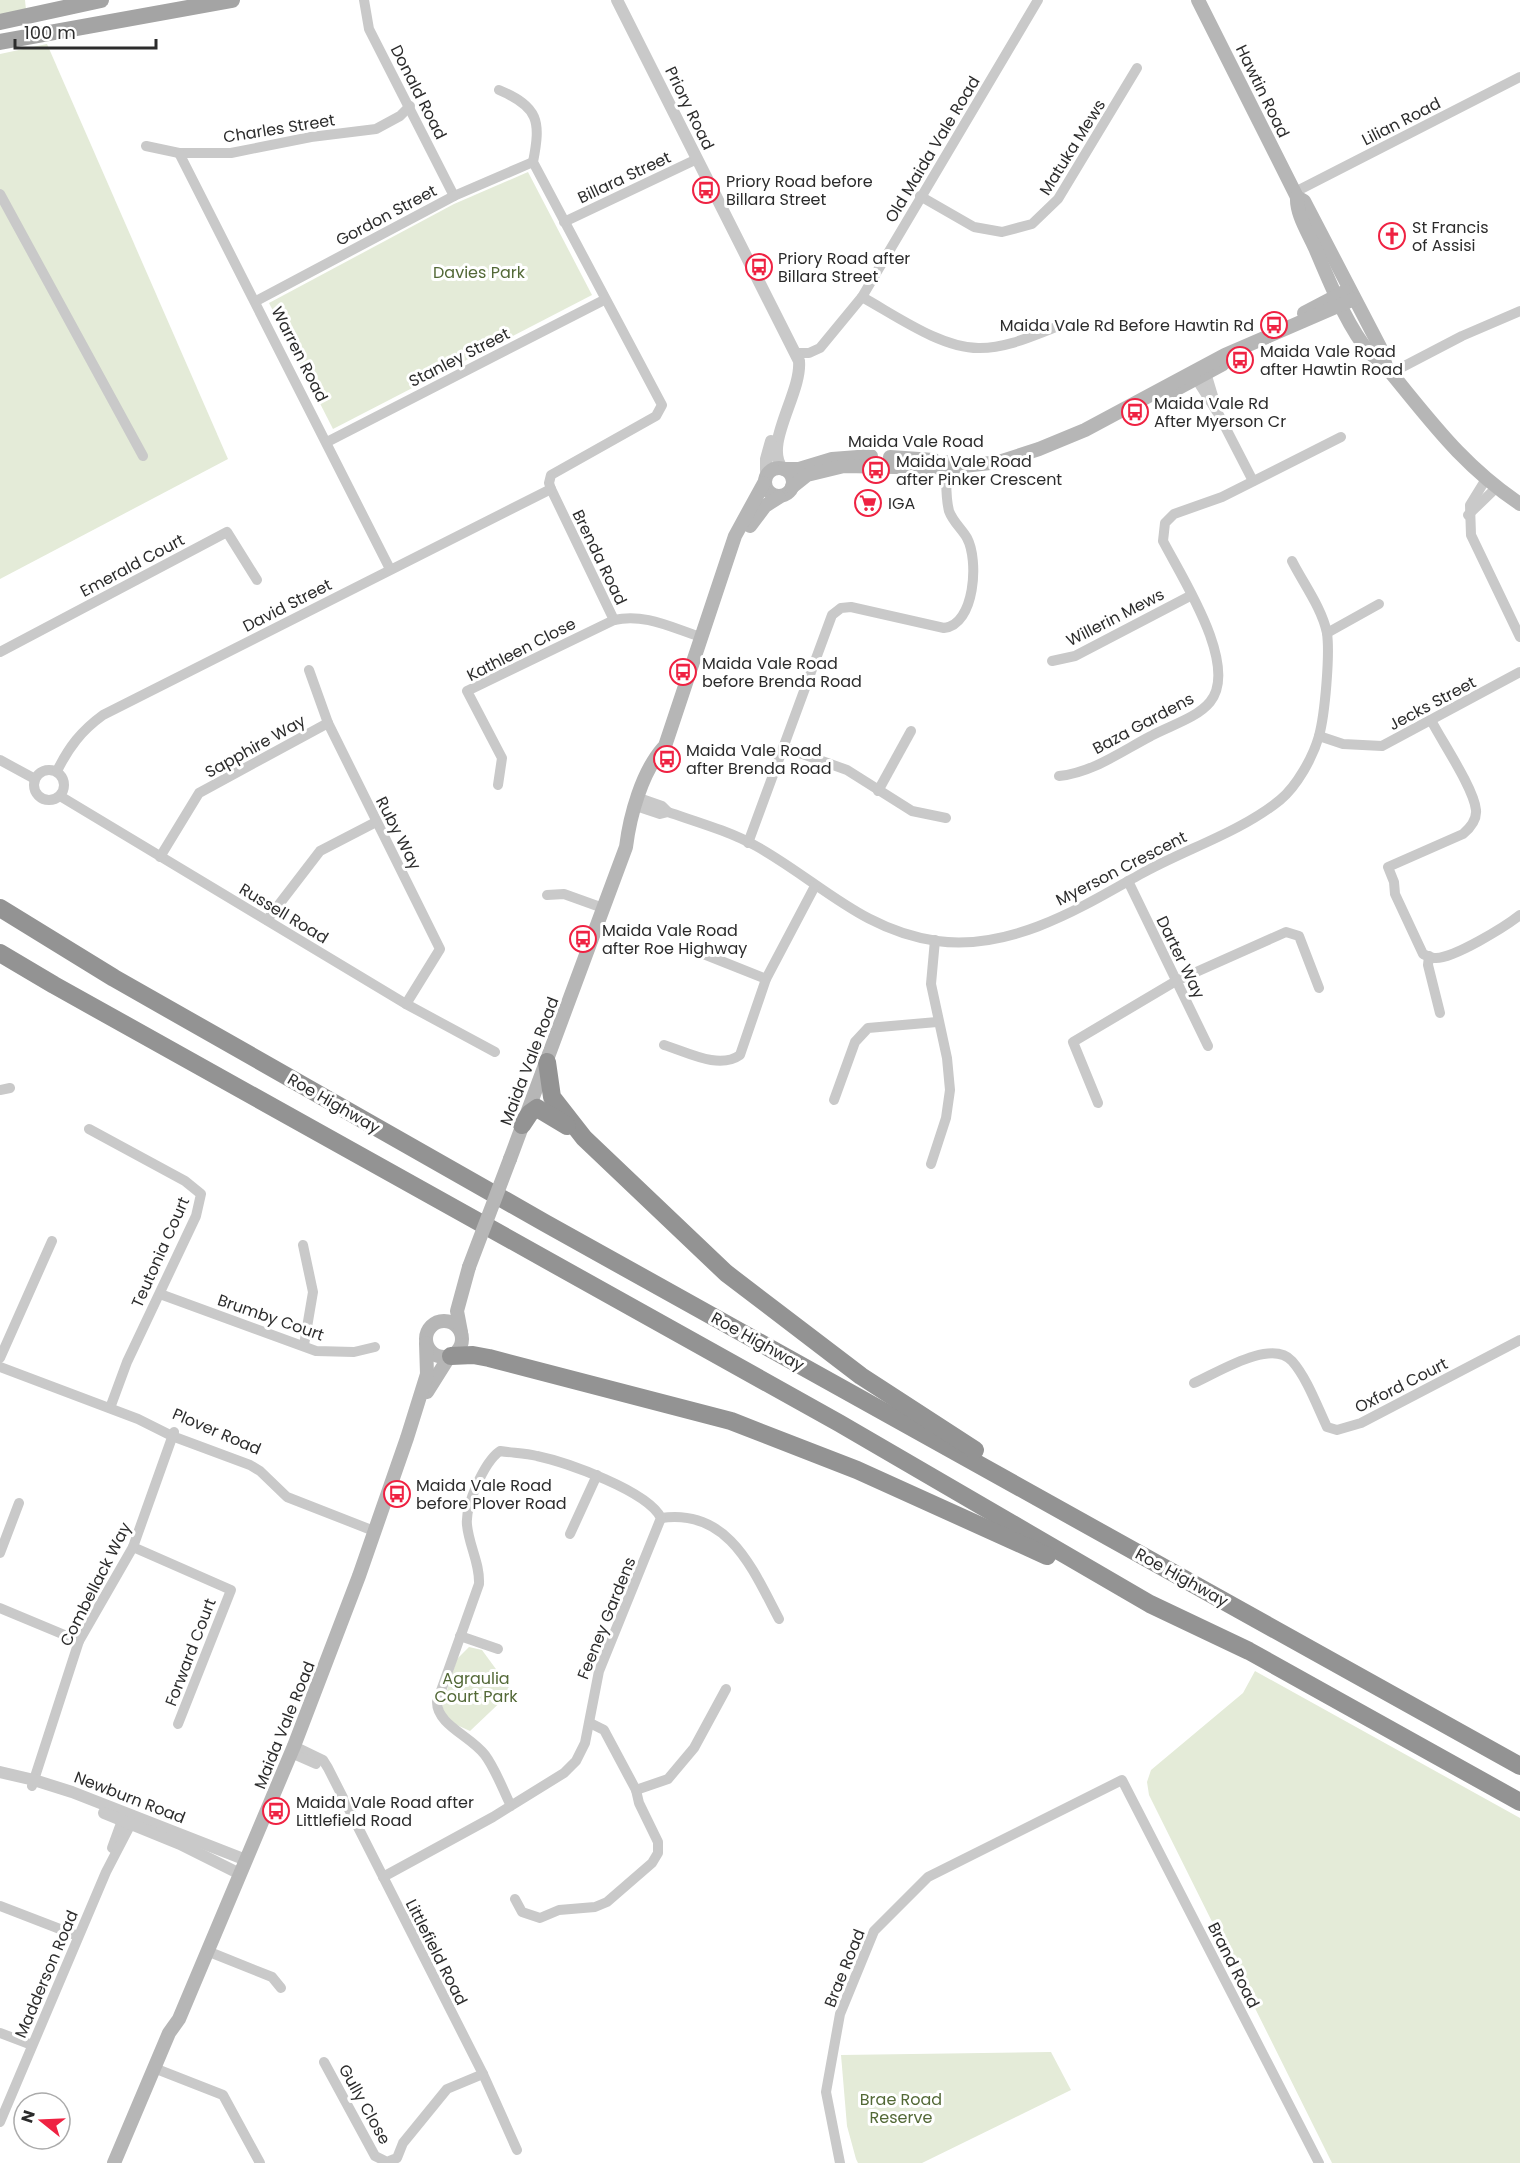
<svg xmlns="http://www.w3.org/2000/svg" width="1520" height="2163" viewBox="0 0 1520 2163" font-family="Poppins,sans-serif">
	<rect width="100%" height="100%" fill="#fff"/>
	<g fill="#e4ebd8">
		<polygon points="0,0 25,0 26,10 0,15"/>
		<polygon points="47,44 228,459 0,579 0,54"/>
		<polygon points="528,172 592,295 333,429 269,303 454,204"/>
		<polygon points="469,1647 482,1650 512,1691 470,1731 448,1721 442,1706 457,1659"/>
		<polygon points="1255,1671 1520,1818 1520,2163 1332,2163 1149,1795 1147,1782 1151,1770 1243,1693"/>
		<polygon points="1051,2052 1071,2090 922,2163 858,2163 856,2159 847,2126 841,2055"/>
	</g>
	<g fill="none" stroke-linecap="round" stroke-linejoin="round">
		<g stroke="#c9c9c9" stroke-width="10">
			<polyline points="364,0 369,29 454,196"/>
			<path d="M 499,90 C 539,107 541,121 533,162 L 662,405 L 656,416 L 551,475 L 549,483 L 551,489 L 614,620 C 645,613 672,628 701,637"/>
			<polyline points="146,146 179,153 231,153 311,137 376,129 400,116 410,106"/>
			<polyline points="179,153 390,569"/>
			<polyline points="1295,192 1520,77"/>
			<polyline points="0,194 143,456"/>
			<polyline points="920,196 974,227 1002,232 1032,224 1058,199 1137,68"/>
			<polyline points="564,222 697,159"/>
			<path d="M 862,297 C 895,315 942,349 980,348 C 1007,348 1032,336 1056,327"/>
			<polyline points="256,301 454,196 533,162"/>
			<polyline points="795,353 809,353 820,348 862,297 1038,0"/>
			<polyline points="1204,366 1216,406"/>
			<polyline points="1391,373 1462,336 1520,311"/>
			<polyline points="1193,374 1219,415 1253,481"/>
			<polyline points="327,442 604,300"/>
			<polyline points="1486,479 1470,505 1471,535 1520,637"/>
			<polyline points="1468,515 1496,488"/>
			<polyline points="1327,633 1379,604"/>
			<polyline points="0,652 227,532 257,580"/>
			<polyline points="1052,661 1075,656 1190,596"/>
			<polyline points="309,670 328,723 440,949 406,1004"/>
			<path d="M 1432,722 C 1443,743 1474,789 1476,810 C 1477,820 1470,828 1463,834 L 1388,867 L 1394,882 L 1395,894 L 1423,954 C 1428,956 1432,958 1436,958 C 1454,958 1505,927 1520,915"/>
			<polyline points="1319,736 1343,744 1382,746 1520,672"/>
			<polyline points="783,747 847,770 912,811 946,818"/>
			<polyline points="0,760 35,779"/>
			<circle cx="49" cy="785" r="15"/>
			<path d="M 57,771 C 69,747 81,731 103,715 L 551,489"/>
			<path d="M 1059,776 C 1092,773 1122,751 1151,736 C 1169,726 1197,718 1210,702 C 1240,666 1181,576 1163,541 L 1165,523 L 1174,514 L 1222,497 L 1341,437"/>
			<polyline points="498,785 502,758 467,691 614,620"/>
			<polyline points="878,791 911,731"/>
			<polyline points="60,796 406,1004 495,1052"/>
			<path d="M 639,798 L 662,806 L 668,812 C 697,822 729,831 756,846 C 819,881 861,930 937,941 C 1010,951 1079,909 1139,875 C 1185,849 1239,833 1280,800 C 1297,786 1313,757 1319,736 C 1325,714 1330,655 1327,633 C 1322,608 1303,583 1292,561"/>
			<polyline points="636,806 660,814 668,812"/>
			<path d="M 748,843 L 832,615 L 841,608 L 851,607 L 944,628 C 975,625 979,560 967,538 C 962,529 953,522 949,511 C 945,495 946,476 947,460"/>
			<polyline points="160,857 199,793 328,723"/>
			<polyline points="1128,881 1208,1046"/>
			<polyline points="547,895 564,894 603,908"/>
			<polyline points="267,920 320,851 376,822"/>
			<polyline points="701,953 766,979"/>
			<polyline points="1429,956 1428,965 1440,1013"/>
			<path d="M 664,1045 C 687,1052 719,1070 740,1055 L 766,979 L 815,886"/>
			<polyline points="0,1090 10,1088"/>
			<polyline points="834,1100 855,1042 868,1028 937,1022"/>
			<polyline points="1098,1103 1073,1042 1176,981 1286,932 1299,936 1319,988"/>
			<polyline points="89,1129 185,1181 201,1194 196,1216 127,1362 110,1408"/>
			<polyline points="931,1164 946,1118 950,1090 947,1058 931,984 935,940"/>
			<polyline points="303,1245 313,1292 304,1345"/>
			<polyline points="160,1294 316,1351 354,1352 375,1347"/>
			<polyline points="0,1358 52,1241"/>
			<polyline points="0,1367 138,1419 172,1436 250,1465 260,1471 287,1497 374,1531"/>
			<path d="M 1194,1383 C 1217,1373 1271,1338 1292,1361 C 1307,1378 1317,1406 1327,1427 L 1337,1430 L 1361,1423 L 1520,1340"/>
			<path d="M 661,1518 C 729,1508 753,1570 779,1619"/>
			<polyline points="570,1534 597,1475"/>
			<polyline points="133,1547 231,1590 178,1724"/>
			<polyline points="0,1553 19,1503"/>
			<polyline points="0,1608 79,1641"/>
			<polyline points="460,1636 498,1649"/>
			<polyline points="294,1746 323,1760 328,1768 483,2074 517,2150"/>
			<polyline points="291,1753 316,1764"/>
			<polyline points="32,1786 79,1641 133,1547 174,1432"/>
			<polyline points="636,1790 668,1779 694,1748 726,1689"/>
			<polyline points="112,1848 124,1815"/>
			<path d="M 383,1877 L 493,1817 L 564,1773 L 576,1761 L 585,1743 L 599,1671 L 661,1518 C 648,1491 566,1462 537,1456 C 525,1453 512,1453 500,1451 C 484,1462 465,1506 467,1525 C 469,1546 480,1563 479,1584 L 437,1702 C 437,1725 471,1736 485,1755 C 496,1770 503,1790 511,1806"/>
			<polyline points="515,1899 522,1912 540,1918 559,1910 595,1907 607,1902 652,1863 658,1853 658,1842 639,1803 636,1790 604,1730 590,1723"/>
			<polyline points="0,1906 78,1936"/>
			<polyline points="207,1951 272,1977 281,1988"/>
			<polyline points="0,2033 32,2045"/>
			<polyline points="324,2062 375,2156 387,2162 397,2158 403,2143 447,2089 483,2074"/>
			<polyline points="154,2068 223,2095 260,2163"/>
			<polyline points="0,2122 106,1872 134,1818"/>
			<polyline points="840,2163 826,2092 840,2014 874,1931 928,1877 1122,1780 1319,2163"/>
		</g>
		<g stroke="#c9c9c9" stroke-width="12">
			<path d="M 617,0 L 799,361 C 802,393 762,446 783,469"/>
			<polyline points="766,475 766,459 771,441"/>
			<polyline points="0,1772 34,1780 72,1792 246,1860"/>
			<polyline points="104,1813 180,1844 240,1874"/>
		</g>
		<g stroke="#b6b6b6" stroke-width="14">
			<polyline points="1198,0 1297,197 1304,201 1380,347 1386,366"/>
			<path d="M 1297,197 C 1296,214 1308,232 1315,248 C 1329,280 1347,327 1370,353 C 1375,358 1382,362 1387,368 C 1431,421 1461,464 1520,504"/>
			<polyline points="1304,313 1346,291"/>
			<polyline points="1171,392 1223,364"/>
			<polyline points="890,457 934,460"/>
			<circle cx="779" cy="482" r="14"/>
			<polyline points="784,469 799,469 832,459 871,456"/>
			<polyline points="792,487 807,475 844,466 946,468 999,462 1039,449 1085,430 1225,355 1354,299"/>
			<polyline points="750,526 765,506 779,497"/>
			<polyline points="662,755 735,536 764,483"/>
			<path d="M 510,1159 L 626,847 C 630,815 642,772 663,748"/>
			<circle cx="444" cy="1339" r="18"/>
			<polyline points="461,1332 457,1311 469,1267"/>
			<polyline points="427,1392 449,1357"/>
			<polyline points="114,2163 169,2033 179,2019 294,1746 359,1576 407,1438 427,1374 426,1343"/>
		</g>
		<g stroke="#a4a4a4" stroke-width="16">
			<polyline points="0,22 101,0"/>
			<polyline points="0,42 232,0"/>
		</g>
		<g stroke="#939393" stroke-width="18">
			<polyline points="0,908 114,978 545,1223 1520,1766"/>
			<polyline points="0,953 54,985 839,1423 1150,1604 1249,1651 1520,1802"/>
			<polyline points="547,1062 552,1097 584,1138 726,1273 861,1376 975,1450"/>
			<polyline points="522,1125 530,1113 537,1108 567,1126"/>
			<polyline points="451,1356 473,1355 489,1358 731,1421 857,1470 1047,1556"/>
		</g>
		<polyline stroke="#b6b6b6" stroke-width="14" points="469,1267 510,1159"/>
	</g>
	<defs>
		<symbol id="bus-ring" viewBox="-11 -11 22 22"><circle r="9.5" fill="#fff" stroke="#ef2242" stroke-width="1.5"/><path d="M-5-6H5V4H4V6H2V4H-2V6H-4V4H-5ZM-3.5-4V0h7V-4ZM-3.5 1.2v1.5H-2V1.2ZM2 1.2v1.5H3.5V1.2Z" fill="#ef2242"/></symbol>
		<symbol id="church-ring" viewBox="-11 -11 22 22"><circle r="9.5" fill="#fff" stroke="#ef2242" stroke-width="1.5"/><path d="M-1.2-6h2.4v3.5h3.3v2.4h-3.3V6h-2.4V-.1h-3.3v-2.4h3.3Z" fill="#ef2242"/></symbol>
		<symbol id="supermarket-ring" viewBox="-11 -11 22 22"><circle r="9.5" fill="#fff" stroke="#ef2242" stroke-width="1.5"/><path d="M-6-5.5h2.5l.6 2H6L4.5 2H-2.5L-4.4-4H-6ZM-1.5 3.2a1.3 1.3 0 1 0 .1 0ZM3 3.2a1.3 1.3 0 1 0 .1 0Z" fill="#ef2242"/></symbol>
	</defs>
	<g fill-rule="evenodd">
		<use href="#bus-ring" x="691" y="175" width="30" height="30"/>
		<use href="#church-ring" x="1377" y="221" width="30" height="30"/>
		<use href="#bus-ring" x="744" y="252" width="30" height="30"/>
		<use href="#bus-ring" x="1259" y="310" width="30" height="30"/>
		<use href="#bus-ring" x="1225" y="345" width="30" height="30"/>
		<use href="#bus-ring" x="1120" y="397" width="30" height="30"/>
		<use href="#bus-ring" x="861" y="455" width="30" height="30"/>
		<use href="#supermarket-ring" x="853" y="488" width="30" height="30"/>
		<use href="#bus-ring" x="668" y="657" width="30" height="30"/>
		<use href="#bus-ring" x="652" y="744" width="30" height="30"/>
		<use href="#bus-ring" x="568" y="924" width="30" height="30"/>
		<use href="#bus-ring" x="382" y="1479" width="30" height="30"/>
		<use href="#bus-ring" x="261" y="1796" width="30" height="30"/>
	</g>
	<g text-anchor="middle" stroke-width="6" stroke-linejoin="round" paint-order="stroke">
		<g font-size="16" fill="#2c2c2c" stroke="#fff">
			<text transform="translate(1263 91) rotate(64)" y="6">Hawtin Road</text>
			<text transform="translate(419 92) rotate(63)" y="6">Donald Road</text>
			<text transform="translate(690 108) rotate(64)" y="6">Priory Road</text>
			<text transform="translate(1401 121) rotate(-27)" y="6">Lilian Road</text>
			<text transform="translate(279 128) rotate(-9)" y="6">Charles Street</text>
			<text transform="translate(1072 147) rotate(-58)" y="6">Matuka Mews</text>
			<text transform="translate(932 149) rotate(-59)" y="6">Old Maida Vale Road</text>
			<text transform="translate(624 177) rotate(-25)" y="6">Billara Street</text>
			<text transform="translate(386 215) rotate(-28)" y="6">Gordon Street</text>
			<text transform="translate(300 354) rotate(63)" y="6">Warren Road</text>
			<text transform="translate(459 357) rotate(-27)" y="6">Stanley Street</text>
			<text x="916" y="447">Maida Vale Road</text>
			<text transform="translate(600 557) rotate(64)" y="6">Brenda Road</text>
			<text transform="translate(132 565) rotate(-28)" y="6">Emerald Court</text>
			<text transform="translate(287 605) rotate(-27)" y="6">David Street</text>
			<text transform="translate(1115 617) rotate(-27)" y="6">Willerin Mews</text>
			<text transform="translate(521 649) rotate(-27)" y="6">Kathleen Close</text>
			<text transform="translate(1432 703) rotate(-28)" y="6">Jecks Street</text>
			<text transform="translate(1143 723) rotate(-28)" y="6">Baza Gardens</text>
			<text transform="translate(255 746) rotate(-29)" y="6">Sapphire Way</text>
			<text transform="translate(399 833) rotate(63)" y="6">Ruby Way</text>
			<text transform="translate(1121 868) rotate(-27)" y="6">Myerson Crescent</text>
			<text transform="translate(284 913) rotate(31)" y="6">Russell Road</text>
			<text transform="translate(1181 957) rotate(64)" y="6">Darter Way</text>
			<text transform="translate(529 1061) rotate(-69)" y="6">Maida Vale Road</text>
			<text transform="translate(334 1103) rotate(30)" y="6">Roe Highway</text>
			<text transform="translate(160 1252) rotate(-66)" y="6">Teutonia Court</text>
			<text transform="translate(271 1317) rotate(19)" y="6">Brumby Court</text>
			<text transform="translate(758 1341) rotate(29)" y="6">Roe Highway</text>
			<text transform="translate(1401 1385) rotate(-27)" y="6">Oxford Court</text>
			<text transform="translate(217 1431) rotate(23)" y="6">Plover Road</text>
			<text transform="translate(1182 1577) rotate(29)" y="6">Roe Highway</text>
			<text transform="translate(95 1584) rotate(-63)" y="6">Combellack Way</text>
			<text transform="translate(606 1618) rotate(-68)" y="6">Feeney Gardens</text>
			<text transform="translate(190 1652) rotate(-69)" y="6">Forward Court</text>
			<text transform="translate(284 1725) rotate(-68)" y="6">Maida Vale Road</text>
			<text transform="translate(130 1797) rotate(21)" y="6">Newburn Road</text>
			<text transform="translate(437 1952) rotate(63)" y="6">Littlefield Road</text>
			<text transform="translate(1234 1965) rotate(63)" y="6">Brand Road</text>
			<text transform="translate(844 1968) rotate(-68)" y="6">Brae Road</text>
			<text transform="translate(46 1974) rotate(-67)" y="6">Madderson Road</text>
			<text transform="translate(365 2104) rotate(61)" y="6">Gully Close</text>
		</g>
		<g font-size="16" fill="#2c2c2c" stroke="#fff" text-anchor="start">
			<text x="726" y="187">Priory Road before<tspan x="726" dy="18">Billara Street</tspan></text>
			<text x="1412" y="233">St Francis<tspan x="1412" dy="18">of Assisi</tspan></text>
			<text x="778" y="264">Priory Road after<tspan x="778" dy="18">Billara Street</tspan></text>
			<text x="1254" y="331" text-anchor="end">Maida Vale Rd Before Hawtin Rd</text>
			<text x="1260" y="357">Maida Vale Road<tspan x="1260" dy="18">after Hawtin Road</tspan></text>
			<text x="1154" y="409">Maida Vale Rd<tspan x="1154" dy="18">After Myerson Cr</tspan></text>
			<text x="896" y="467">Maida Vale Road<tspan x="896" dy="18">after Pinker Crescent</tspan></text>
			<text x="888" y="509">IGA</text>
			<text x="702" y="669">Maida Vale Road<tspan x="702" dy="18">before Brenda Road</tspan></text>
			<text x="686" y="756">Maida Vale Road<tspan x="686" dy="18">after Brenda Road</tspan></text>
			<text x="602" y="936">Maida Vale Road<tspan x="602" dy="18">after Roe Highway</tspan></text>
			<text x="416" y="1491">Maida Vale Road<tspan x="416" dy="18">before Plover Road</tspan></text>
			<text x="296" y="1808">Maida Vale Road after<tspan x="296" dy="18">Littlefield Road</tspan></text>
		</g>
		<g font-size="16" fill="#536937" stroke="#fff">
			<text x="479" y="278">Davies Park</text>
			<text x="476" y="1684">Agraulia<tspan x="476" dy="18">Court Park</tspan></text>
			<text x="901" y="2105">Brae Road<tspan x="901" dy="18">Reserve</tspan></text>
		</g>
	</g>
	<g transform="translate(42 2121) rotate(288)"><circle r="28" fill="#ffffff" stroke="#ababab" stroke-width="1.5"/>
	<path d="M0-4.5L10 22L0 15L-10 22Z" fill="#ef2242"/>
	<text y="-9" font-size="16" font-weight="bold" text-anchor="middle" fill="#2c2c2c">N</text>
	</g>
	<path d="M15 39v9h141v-9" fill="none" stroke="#2c2c2c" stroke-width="3"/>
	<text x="24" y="39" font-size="18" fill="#2c2c2c" stroke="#ffffff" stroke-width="4.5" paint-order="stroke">100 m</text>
</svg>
